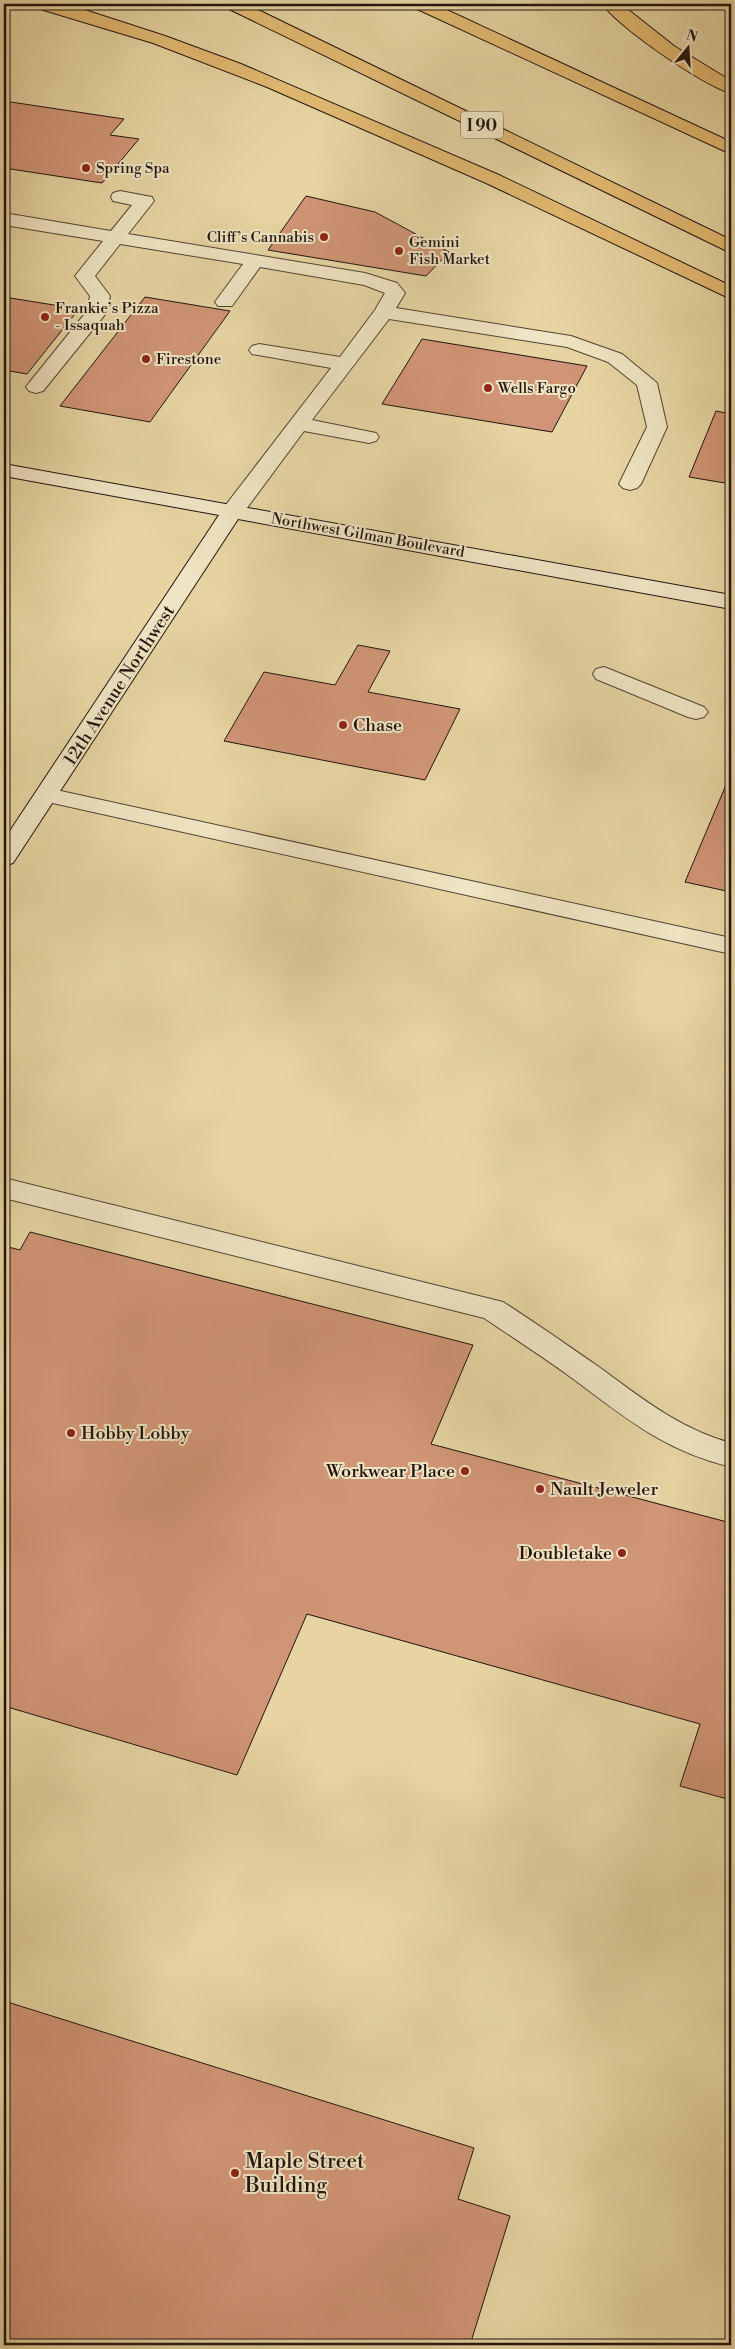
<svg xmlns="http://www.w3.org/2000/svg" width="735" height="2349" viewBox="0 0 735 2349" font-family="'Libre Bodoni',serif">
	<rect width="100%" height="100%" fill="#e6d5a3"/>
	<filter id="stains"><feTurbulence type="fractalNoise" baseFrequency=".004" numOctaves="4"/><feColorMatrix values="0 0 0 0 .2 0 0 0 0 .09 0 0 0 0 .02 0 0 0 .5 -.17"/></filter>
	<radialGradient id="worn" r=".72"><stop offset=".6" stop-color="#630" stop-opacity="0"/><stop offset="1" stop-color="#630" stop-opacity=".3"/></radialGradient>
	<g fill="#d09576" stroke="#22140e">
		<polygon points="4,101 124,119 110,135 139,139 102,183 4,168"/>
		<polygon points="306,196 375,212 449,252 426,276 268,250"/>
		<polygon points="4,297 79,309 27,374 4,370"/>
		<polygon points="145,297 230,311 150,422 60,406"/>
		<polygon points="422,339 587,366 552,432 382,404"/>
		<polygon points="716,411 731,414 731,484 689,477"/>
		<polygon points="358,645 390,651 368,692 460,709 425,780 224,741 264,672 335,685"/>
		<polygon points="731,773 731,892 685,882"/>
		<polygon points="30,1232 473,1345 431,1444 731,1523 731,1800 680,1786 700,1724 307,1614 237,1775 4,1706 4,1246 20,1250"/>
		<polygon points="4,2001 474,2148 458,2199 510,2216 470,2345 4,2345"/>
	</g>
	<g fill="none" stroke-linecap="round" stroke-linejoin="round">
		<defs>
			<g id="lane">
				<polygon points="120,191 152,197 154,201 128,234 365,273 397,283 405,293 396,308 571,336 622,354 657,383 667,427 641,484 637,488 630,490 623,488 619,484 647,427 637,385 608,362 567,347 389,319 312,420 376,433 379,437 376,441 369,443 304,431 241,516 233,517 225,516 222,511 225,506 331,368 252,354 249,350 252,346 259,344 340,357 375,310 385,293 364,285 260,267 232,306 218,306 215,302 243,264 120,244 95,276 110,296 107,312 43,391 36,393 29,391 26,387 29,383 87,311 90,296 75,276 103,241 4,225 4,213 111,231 132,205 113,201 111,197 113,193"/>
				<polygon points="604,667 704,707 708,712 704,717 696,719 688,717 596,679 593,674 596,669"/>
				<polygon points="47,788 731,938 731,954 39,800 35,795 39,790"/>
				<path d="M 4,1178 L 503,1302 C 536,1323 567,1345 599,1367 C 641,1398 680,1429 731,1443 L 731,1467 C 666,1451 628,1420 576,1381 C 546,1359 515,1339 484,1318 L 4,1198 Z"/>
			</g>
			<polygon id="secondary" points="4,464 731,595 731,609 238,519 13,863 4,866 4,840 219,515 4,476"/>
			<g id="highway">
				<polygon points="35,4 61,4 88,11 165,36 241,64 499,175 731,286 731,299 486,183 267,87 153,43 37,8"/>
				<polygon points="225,4 246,4 731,240 731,253 227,8"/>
				<polygon points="413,4 434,4 731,142 731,154 415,8"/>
				<path d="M 603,4 L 621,4 L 674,46 L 731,81 L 731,93 C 707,88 615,25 603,4 Z"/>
			</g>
		</defs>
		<use href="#lane" stroke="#534433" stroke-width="2"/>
		<use href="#secondary" stroke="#22140e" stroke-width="2"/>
		<use href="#highway" stroke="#22140e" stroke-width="2"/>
		<use href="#lane" fill="#efe4c3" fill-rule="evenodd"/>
		<use href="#secondary" fill="#efe4c3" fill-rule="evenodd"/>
		<use href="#highway" fill="#e3ba72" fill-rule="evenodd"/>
	</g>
	<g fill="#8f2418" stroke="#efe4c3" stroke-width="2">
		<circle cx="86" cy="168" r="5"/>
		<circle cx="324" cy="237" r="5"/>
		<circle cx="399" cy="251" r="5"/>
		<circle cx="45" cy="317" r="5"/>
		<circle cx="146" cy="359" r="5"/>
		<circle cx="488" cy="388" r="5"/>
		<circle cx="343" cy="725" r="5"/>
		<circle cx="71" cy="1433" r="5"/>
		<circle cx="465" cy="1471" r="5"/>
		<circle cx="540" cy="1489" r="5"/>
		<circle cx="622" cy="1553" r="5"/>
		<circle cx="235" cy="2173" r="5"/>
	</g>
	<g text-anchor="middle" stroke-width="4" stroke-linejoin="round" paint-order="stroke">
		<g font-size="15" fill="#22140e" stroke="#efe4c3" text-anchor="start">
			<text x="96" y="173">Spring Spa</text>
			<text x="314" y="242" text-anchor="end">Cliff’s Cannabis</text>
			<text x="409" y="247">Gemini<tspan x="409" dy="17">Fish Market</tspan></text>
			<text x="55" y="313">Frankie’s Pizza<tspan x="55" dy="17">- Issaquah</tspan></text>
			<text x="156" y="364">Firestone</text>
			<text x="498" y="393">Wells Fargo</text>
		</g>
		<g font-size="15" fill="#22140e" stroke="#efe4c3">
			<text transform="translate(368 535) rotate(10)" y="5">Northwest Gilman Boulevard</text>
		</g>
		<rect fill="#efe4c3" stroke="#605244" stroke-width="1" x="461" y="111.5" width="42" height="27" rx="4"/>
		<g font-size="16" font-weight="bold" fill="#22140e">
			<text x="482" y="131">I 90</text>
		</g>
		<g font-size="18" fill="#22140e" stroke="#efe4c3">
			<text transform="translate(119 685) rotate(-57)" y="6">12th Avenue Northwest</text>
		</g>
		<g font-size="18" fill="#22140e" stroke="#efe4c3" text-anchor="start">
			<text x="353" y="731">Chase</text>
			<text x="81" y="1439">Hobby Lobby</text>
			<text x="455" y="1477" text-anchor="end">Workwear Place</text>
			<text x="550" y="1495">Nault Jeweler</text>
			<text x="612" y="1559" text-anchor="end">Doubletake</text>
		</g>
		<g font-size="21" fill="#22140e" stroke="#efe4c3" text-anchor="start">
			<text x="245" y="2168">Maple Street<tspan x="245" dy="24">Building</tspan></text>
		</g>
	</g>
	<rect width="735" height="2349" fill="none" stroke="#e6d5a3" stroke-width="20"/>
	<rect x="5" y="5" width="725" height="2339" fill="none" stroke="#22140e" stroke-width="2.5"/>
	<rect x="10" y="10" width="715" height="2329" fill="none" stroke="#22140e"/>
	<g transform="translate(688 48) rotate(18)" stroke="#efe4c3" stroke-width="4" paint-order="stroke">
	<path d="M0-4L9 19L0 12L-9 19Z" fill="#22140e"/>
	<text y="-8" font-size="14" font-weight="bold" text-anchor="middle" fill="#22140e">N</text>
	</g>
	<rect width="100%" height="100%" filter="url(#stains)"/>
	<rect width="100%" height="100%" fill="url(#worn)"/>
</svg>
